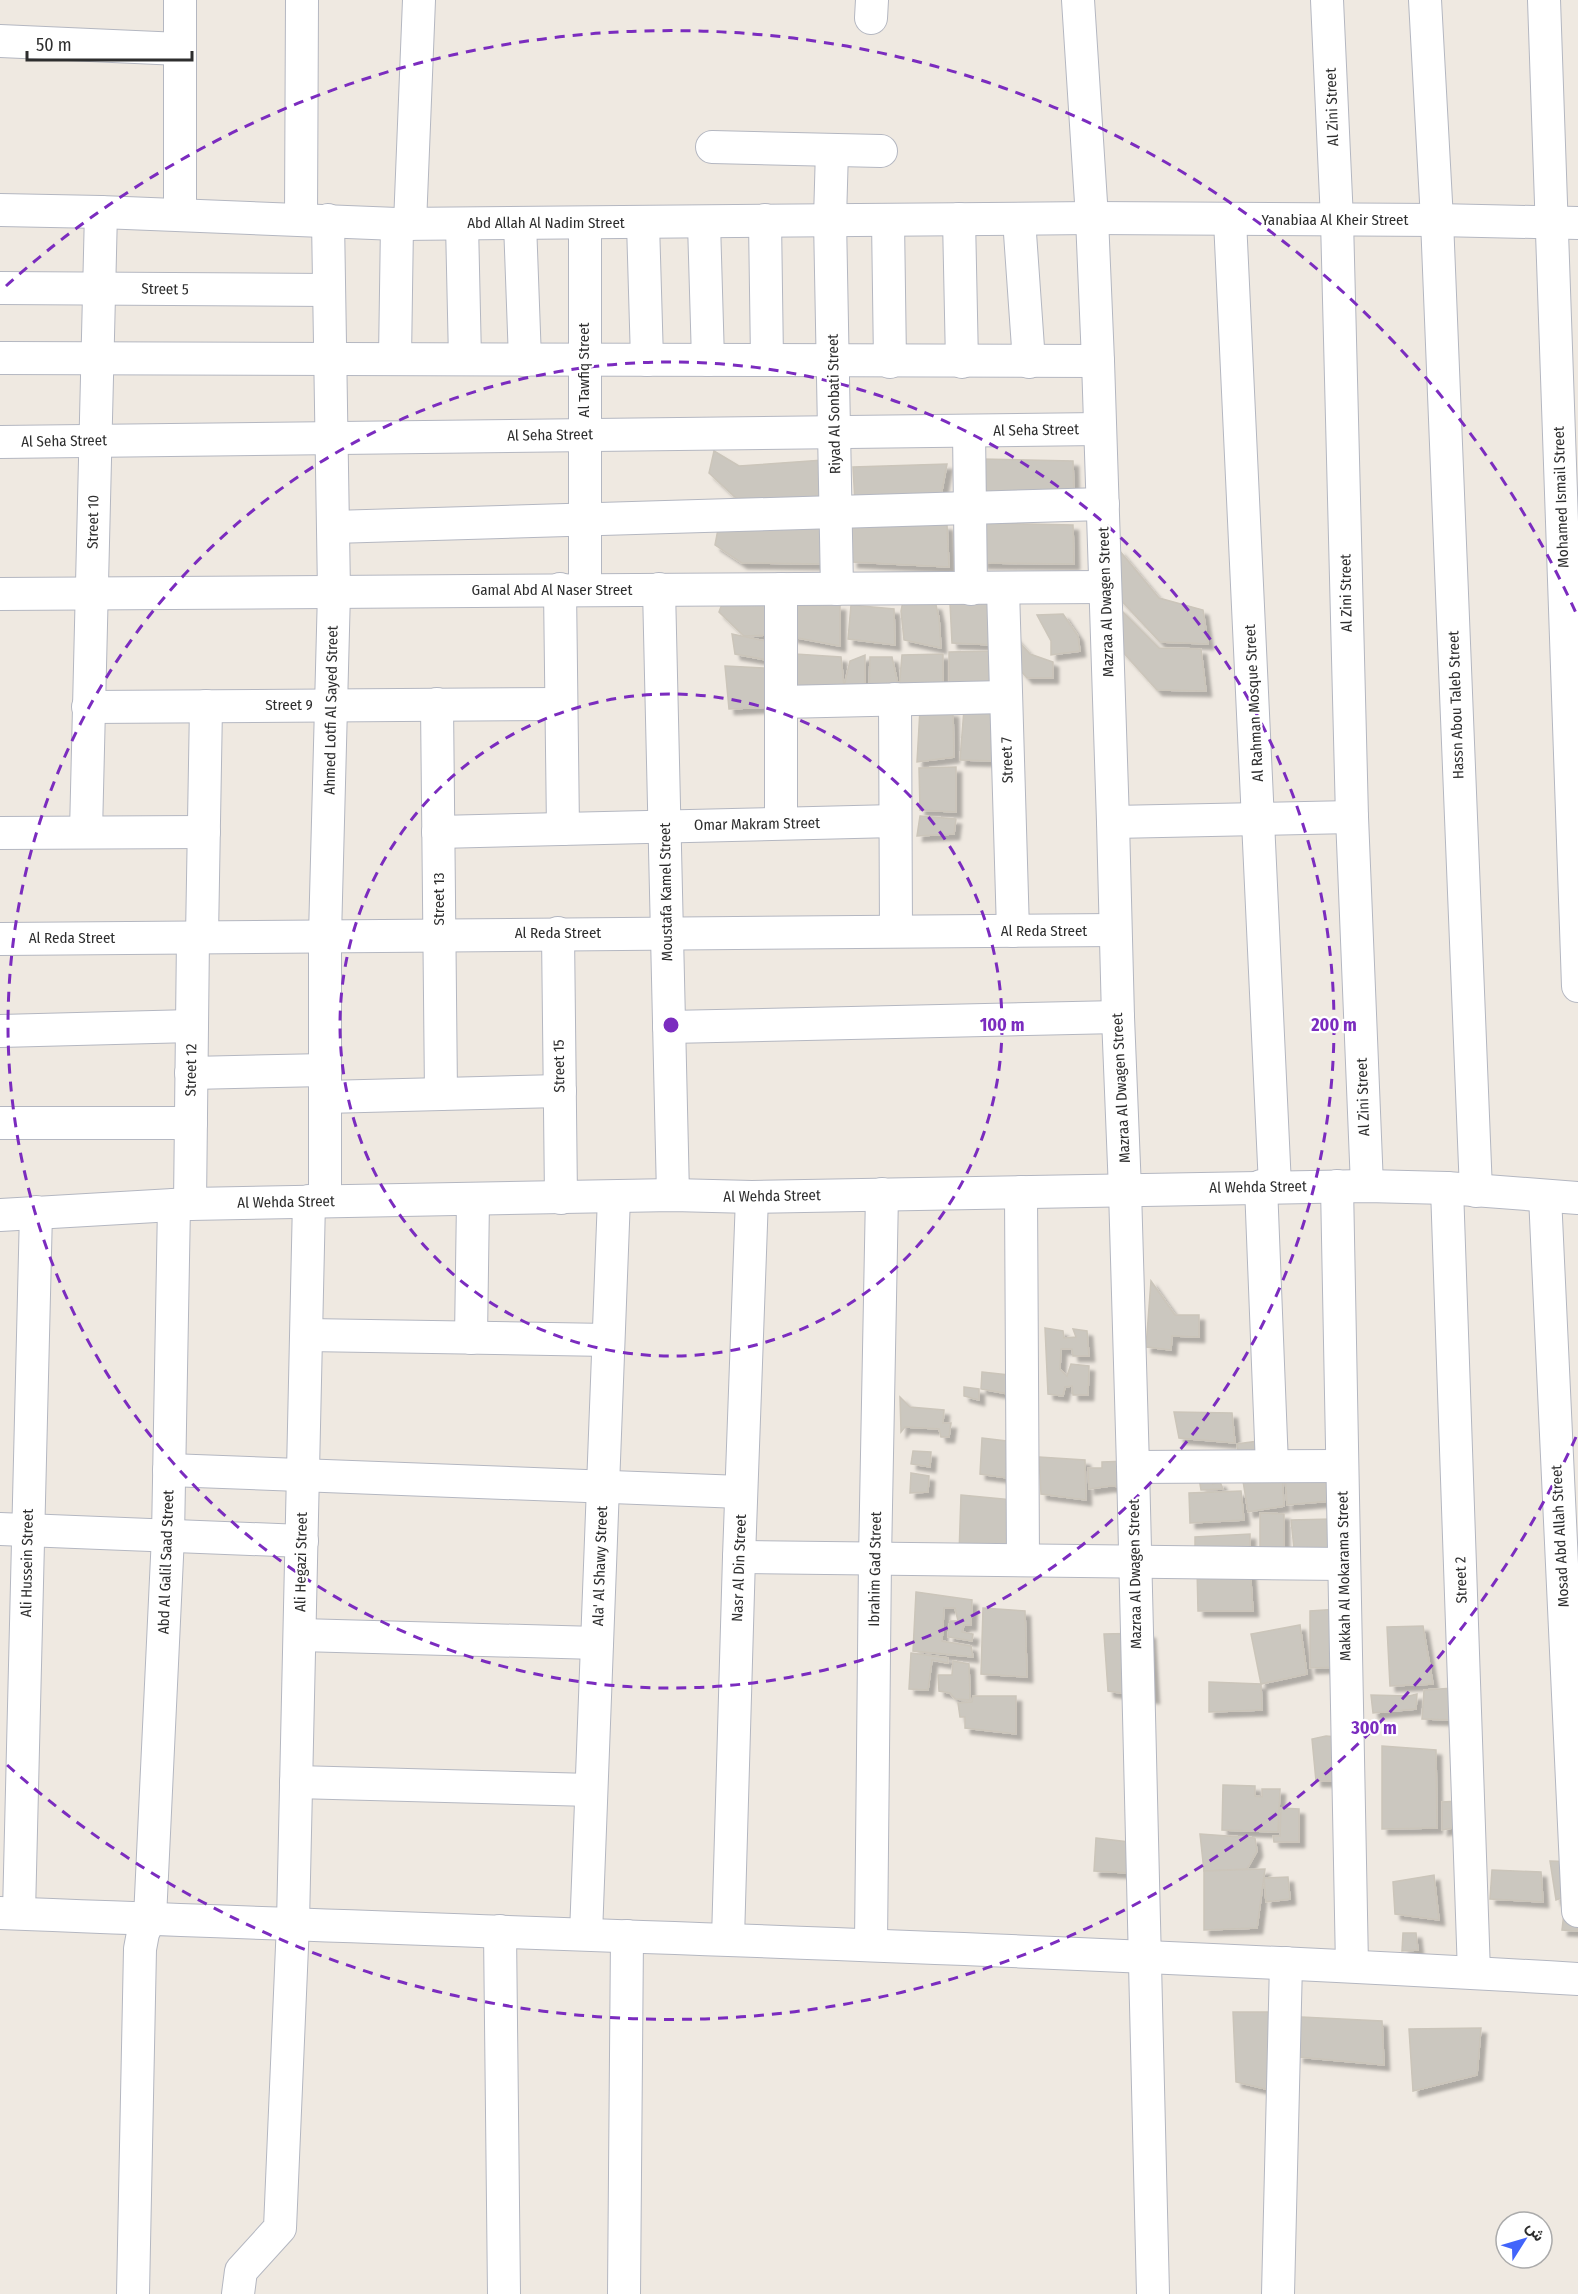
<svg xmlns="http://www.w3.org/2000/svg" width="1578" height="2294" viewBox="0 0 1578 2294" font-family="'Fira Sans Condensed',Vazirmatn,sans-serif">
	<defs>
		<filter id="shadow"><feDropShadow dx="5.5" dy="5.5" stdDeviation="1.5" flood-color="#0004"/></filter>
	</defs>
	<rect width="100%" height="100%" fill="#efe9e1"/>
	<g fill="#cbc7bf" stroke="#cbc5ba" stroke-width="1.5" filter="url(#shadow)">
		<polygon points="714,451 739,466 823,460 825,502 736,498 709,473"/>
		<polygon points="980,459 1073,461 1074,495 979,499"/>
		<polygon points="947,464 940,501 855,503 853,467"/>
		<polygon points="983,523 1073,525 1074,564 982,563"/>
		<polygon points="719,524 742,531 827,526 821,564 742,563 715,545"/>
		<polygon points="852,524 947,525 949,567 852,562"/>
		<polygon points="1119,550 1159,598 1203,610 1208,644 1160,642 1116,595"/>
		<polygon points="725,596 764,597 770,635 744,636 719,612"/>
		<polygon points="903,601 936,605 939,618 941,648 904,640 901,611"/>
		<polygon points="988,602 995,645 952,643 950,603"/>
		<polygon points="840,605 840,646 792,637 795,606"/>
		<polygon points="851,605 894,609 895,645 848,639"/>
		<polygon points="1119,608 1159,648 1201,649 1206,691 1157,690 1121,650"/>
		<polygon points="1063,614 1078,636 1080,651 1051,655 1051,641 1037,615"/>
		<polygon points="1011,633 1030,654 1053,662 1053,678 1027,678 1010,658"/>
		<polygon points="732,634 770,642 767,660 735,654"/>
		<polygon points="995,651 996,688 949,684 949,652"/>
		<polygon points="795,654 841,657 844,686 793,688"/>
		<polygon points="943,654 943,685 899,689 902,655"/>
		<polygon points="865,655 865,686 844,686 850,661"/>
		<polygon points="870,657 892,657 899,689 869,692"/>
		<polygon points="725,666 764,668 769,707 729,709"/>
		<polygon points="998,707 999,761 960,760 964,709"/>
		<polygon points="920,709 953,712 954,757 917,762"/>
		<polygon points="956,767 956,812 920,810 919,768"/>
		<polygon points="920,816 956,819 954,834 917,836"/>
		<polygon points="1151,1281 1175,1315 1199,1315 1199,1337 1172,1336 1171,1350 1146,1347"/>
		<polygon points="1045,1328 1063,1331 1064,1338 1076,1337 1073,1329 1087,1331 1089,1356 1073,1356 1072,1349 1061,1349 1060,1369 1067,1376 1071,1364 1089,1366 1088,1395 1073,1395 1072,1386 1065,1387 1063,1396 1048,1394"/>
		<polygon points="982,1372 1009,1375 1009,1394 981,1389"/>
		<polygon points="964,1387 979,1389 979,1400 964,1396"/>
		<polygon points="900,1397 910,1407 944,1410 943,1423 951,1423 949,1437 941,1437 939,1429 905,1427 901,1432"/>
		<polygon points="1174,1412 1232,1413 1235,1443 1179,1438"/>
		<polygon points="982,1438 1015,1442 1015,1479 980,1474"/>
		<polygon points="1280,1438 1284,1506 1248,1512 1237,1444"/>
		<polygon points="913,1451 931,1452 930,1467 911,1464"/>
		<polygon points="1039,1457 1085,1460 1086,1500 1041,1494"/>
		<polygon points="1128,1461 1129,1487 1110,1486 1089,1489 1088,1468 1102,1468 1102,1462"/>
		<polygon points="911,1473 929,1476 928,1492 910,1493"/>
		<polygon points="1327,1473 1330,1501 1287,1505 1285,1476"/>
		<polygon points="1199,1478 1214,1480 1213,1484 1220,1482 1223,1489 1201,1490"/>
		<polygon points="1241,1491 1244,1520 1190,1523 1189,1493"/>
		<polygon points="961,1495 1013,1500 1016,1556 959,1555"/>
		<polygon points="1260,1513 1284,1514 1284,1555 1260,1554"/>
		<polygon points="1331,1519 1334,1556 1295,1558 1291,1520"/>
		<polygon points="1250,1534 1250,1558 1195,1558 1195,1537"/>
		<polygon points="1197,1568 1250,1568 1253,1611 1198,1611"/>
		<polygon points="916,1592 972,1600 971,1625 964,1625 962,1632 973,1634 972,1641 948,1637 950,1621 958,1621 955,1608 944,1608 942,1641 971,1646 973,1657 913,1651"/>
		<polygon points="983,1608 1025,1611 1027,1677 981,1674"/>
		<polygon points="1339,1609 1342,1667 1310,1668 1310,1611"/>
		<polygon points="1300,1625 1307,1674 1261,1684 1251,1634"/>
		<polygon points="1423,1626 1433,1684 1390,1686 1387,1627"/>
		<polygon points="1150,1633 1154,1698 1108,1691 1104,1634"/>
		<polygon points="911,1653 948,1658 948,1663 932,1660 928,1690 909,1689"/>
		<polygon points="953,1661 969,1664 970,1700 955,1699 950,1693 939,1691 938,1675 952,1675"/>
		<polygon points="1209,1682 1261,1684 1262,1710 1209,1712"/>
		<polygon points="1454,1688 1458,1720 1422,1719 1424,1690"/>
		<polygon points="1417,1694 1416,1709 1373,1713 1371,1695 1409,1696"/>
		<polygon points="973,1696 1016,1696 1016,1734 965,1728 965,1717 960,1717 958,1703 972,1702"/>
		<polygon points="1326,1736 1337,1737 1341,1781 1316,1781 1312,1739"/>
		<polygon points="1382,1746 1436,1750 1437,1828 1382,1829"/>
		<polygon points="1223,1785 1255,1786 1255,1796 1262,1797 1262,1789 1280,1789 1278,1832 1222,1830"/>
		<polygon points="1459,1801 1463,1826 1442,1830 1442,1802"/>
		<polygon points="1281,1808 1299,1809 1299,1842 1274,1842 1273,1836 1280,1836"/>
		<polygon points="1200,1834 1255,1838 1257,1851 1247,1869 1204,1871"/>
		<polygon points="1096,1838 1129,1842 1130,1873 1094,1871"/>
		<polygon points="1550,1861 1578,1862 1578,1892 1556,1900"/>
		<polygon points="1265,1869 1257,1928 1204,1930 1204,1871"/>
		<polygon points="1492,1870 1541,1872 1543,1902 1490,1899"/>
		<polygon points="1434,1875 1439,1920 1395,1914 1393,1882"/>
		<polygon points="1288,1877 1290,1899 1266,1902 1264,1878"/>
		<polygon points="1578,1901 1578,1931 1562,1930 1565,1904"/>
		<polygon points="1403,1933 1416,1933 1418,1950 1402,1951"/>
		<polygon points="1233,2012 1273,2012 1274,2091 1236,2082"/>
		<polygon points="1301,2017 1382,2021 1384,2065 1298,2057"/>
		<polygon points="1481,2028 1477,2075 1413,2091 1409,2029"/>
	</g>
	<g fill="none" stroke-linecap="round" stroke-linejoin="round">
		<defs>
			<g id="minor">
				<polyline points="1078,0 1092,218 1098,361 1113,822 1118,1017 1125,1190 1133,1467 1153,2294"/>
				<polyline points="1327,0 1337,220 1352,817 1367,1186"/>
				<polyline points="1425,0 1437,220 1476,1191"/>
				<polyline points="1544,0 1578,986"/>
				<polyline points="871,18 872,0"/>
				<polyline points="0,41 180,49"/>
				<polyline points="712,147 881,151"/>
				<polyline points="832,150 830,219 837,589"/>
				<polyline points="0,210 101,212 397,224 1092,218 1437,220 1578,223"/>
				<polyline points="180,215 180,0"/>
				<polyline points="301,219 302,0"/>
				<polyline points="959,219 962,362"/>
				<polyline points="1019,219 1029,362"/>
				<polyline points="765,220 767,360"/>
				<polyline points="888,220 890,362"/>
				<polyline points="1230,220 1275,1186"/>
				<polyline points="520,223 525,360"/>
				<polyline points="585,223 585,589"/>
				<polyline points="643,223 647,360"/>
				<polyline points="704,223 708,360"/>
				<polyline points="410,224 419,0"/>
				<polyline points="462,224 465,359"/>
				<polyline points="0,288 329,290"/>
				<polyline points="0,358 1098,361"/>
				<polyline points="395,359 397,224"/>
				<polyline points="969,431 971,589"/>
				<polyline points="0,442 1100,429"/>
				<polyline points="333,527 1103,504"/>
				<polyline points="560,589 563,829"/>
				<polyline points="659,589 673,1195"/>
				<polyline points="781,589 781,823"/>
				<polyline points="1003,589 1013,931"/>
				<polyline points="0,594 1105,587"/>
				<polyline points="895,699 896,931"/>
				<polyline points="781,702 1005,697"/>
				<polyline points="437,704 441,1094"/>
				<polyline points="88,707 561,704"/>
				<polyline points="1113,822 1352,817"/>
				<polyline points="86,832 101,212"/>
				<polyline points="438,832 895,821"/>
				<polyline points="0,833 204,832"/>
				<polyline points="558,933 561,1198"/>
				<polyline points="202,937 206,706"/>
				<polyline points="0,939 1115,930"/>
				<polyline points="669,1027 1118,1017"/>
				<polyline points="0,1031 192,1026"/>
				<polyline points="191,1073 325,1070"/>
				<polyline points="325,1097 560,1091"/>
				<polyline points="0,1123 191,1123"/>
				<polyline points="1261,1186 1272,1466"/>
				<polyline points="1337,1186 1352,1966"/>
				<polyline points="1447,1188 1474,1973"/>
				<polyline points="1021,1192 1023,1560"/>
				<polyline points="1545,1196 1578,1911"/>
				<polyline points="325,1201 325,936 334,592 328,220"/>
				<polyline points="190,1204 193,937"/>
				<polyline points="0,1215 190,1204 673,1195 752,1197 1367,1186 1447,1188 1578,1198"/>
				<polyline points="307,1335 608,1340"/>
				<polyline points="471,1338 473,1200"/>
				<polyline points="1133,1467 1342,1466"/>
				<polyline points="169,1470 741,1492"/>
				<polyline points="0,1529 302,1541"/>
				<polyline points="739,1557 1343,1564"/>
				<polyline points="300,1635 597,1643"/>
				<polyline points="296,1782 591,1790"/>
				<path d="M 0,1913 C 526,1934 1052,1948 1578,1979"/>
				<polyline points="19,1913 36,1212"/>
				<polyline points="500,1931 504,2294"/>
				<polyline points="586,1934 614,1197"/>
				<polyline points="728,1939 739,1557 752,1197"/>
				<polyline points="871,1944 875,1559 882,1194"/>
				<polyline points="133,2294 140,1949 143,1933 150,1918 168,1536 174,1205"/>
				<polyline points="238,2294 241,2271 280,2228 293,1923 309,1201"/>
				<polyline points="624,2294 627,1936"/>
				<polyline points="1278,2294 1286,1963"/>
			</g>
		</defs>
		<use href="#minor" stroke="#b4b7c1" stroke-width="34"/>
		<use href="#minor" stroke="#fff" stroke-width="32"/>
	</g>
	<g fill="none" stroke="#7b2cbf" stroke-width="3" stroke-dasharray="10 8">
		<circle cx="671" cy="1025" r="331"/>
		<circle cx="671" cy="1025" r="663"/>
		<path d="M1576 1437A994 994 0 0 1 6 1764M6 286A994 994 0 0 1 1576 613"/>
	</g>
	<g text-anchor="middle" stroke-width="4.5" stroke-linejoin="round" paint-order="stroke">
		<g font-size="15" fill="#2e2e2e" stroke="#fff">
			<text transform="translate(1332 107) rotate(-92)" y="5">Al Zini Street</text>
			<text x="1335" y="225">Yanabiaa Al Kheir Street</text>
			<text x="546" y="228">Abd Allah Al Nadim Street</text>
			<text transform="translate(165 289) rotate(1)" y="5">Street 5</text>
			<text transform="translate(584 370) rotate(-90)" y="5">Al Tawfiq Street</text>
			<text transform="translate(834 404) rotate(-91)" y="5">Riyad Al Sonbati Street</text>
			<text transform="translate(1036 430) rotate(-1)" y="5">Al Seha Street</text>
			<text transform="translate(550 435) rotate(-1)" y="5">Al Seha Street</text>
			<text transform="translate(64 441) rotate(-1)" y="5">Al Seha Street</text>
			<text transform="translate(1561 497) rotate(-92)" y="5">Mohamed Ismail Street</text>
			<text transform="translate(93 522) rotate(-89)" y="5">Street 10</text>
			<text x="552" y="595">Gamal Abd Al Naser Street</text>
			<text transform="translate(1346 593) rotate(-91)" y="5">Al Zini Street</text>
			<text transform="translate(1106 602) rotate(-92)" y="5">Mazraa Al Dwagen Street</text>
			<text transform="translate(1254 703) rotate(-93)" y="5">Al Rahman Mosque Street</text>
			<text x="289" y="710">Street 9</text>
			<text transform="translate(1456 705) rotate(-92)" y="5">Hassn Abou Taleb Street</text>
			<text transform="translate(331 710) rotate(-89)" y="5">Ahmed Lotfi Al Sayed Street</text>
			<text transform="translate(1007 760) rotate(-92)" y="5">Street 7</text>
			<text transform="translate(757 824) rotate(-1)" y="5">Omar Makram Street</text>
			<text transform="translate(666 892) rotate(-91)" y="5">Moustafa Kamel Street</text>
			<text transform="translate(439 899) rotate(-90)" y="5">Street 13</text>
			<text x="1044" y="936">Al Reda Street</text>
			<text x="558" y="938">Al Reda Street</text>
			<text x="72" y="943">Al Reda Street</text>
			<text transform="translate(559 1066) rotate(-91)" y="5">Street 15</text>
			<text transform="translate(191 1070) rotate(-89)" y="5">Street 12</text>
			<text transform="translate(1121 1088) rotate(-93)" y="5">Mazraa Al Dwagen Street</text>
			<text transform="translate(1363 1097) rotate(-92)" y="5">Al Zini Street</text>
			<text transform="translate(1258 1187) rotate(-1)" y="5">Al Wehda Street</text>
			<text transform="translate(772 1196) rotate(-1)" y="5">Al Wehda Street</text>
			<text transform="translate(286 1202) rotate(-1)" y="5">Al Wehda Street</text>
			<text transform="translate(1560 1536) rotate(-93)" y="5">Mosad Abd Allah Street</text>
			<text transform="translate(166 1562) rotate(-88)" y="5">Abd Al Galil Saad Street</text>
			<text transform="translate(301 1562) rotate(-89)" y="5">Ali Hegazi Street</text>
			<text transform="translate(27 1563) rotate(-89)" y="5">Ali Hussein Street</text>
			<text transform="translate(600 1566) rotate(-88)" y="5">Ala' Al Shawy Street</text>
			<text transform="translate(739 1568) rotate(-88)" y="5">Nasr Al Din Street</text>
			<text transform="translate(875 1569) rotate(-89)" y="5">Ibrahim Gad Street</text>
			<text transform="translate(1135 1574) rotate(-91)" y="5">Mazraa Al Dwagen Street</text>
			<text transform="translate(1344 1576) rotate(-91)" y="5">Makkah Al Mokarama Street</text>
			<text transform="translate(1461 1580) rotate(-92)" y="5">Street 2</text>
		</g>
	</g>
	<circle cx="671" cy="1025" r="9" fill="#7b2cbf" stroke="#fff" stroke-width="3"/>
	<g font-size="18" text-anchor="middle" font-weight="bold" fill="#7b2cbf" stroke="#fff" stroke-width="4.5" stroke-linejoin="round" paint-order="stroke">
		<text x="1002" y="1031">100 m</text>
		<text x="1334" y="1031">200 m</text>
		<text x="1374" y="1734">300 m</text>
	</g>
	<g transform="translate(1524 2240) rotate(53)"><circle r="28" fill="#ffffff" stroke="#ababab" stroke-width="1.5"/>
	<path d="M0-4.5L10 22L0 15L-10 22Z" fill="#4264fb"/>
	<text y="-9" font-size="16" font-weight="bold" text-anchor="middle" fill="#2e2e2e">ش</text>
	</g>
	<path d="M27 51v9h165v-9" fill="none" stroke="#2e2e2e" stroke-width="3"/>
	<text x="36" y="51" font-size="18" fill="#2e2e2e" stroke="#ffffff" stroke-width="4.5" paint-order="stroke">50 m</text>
</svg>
